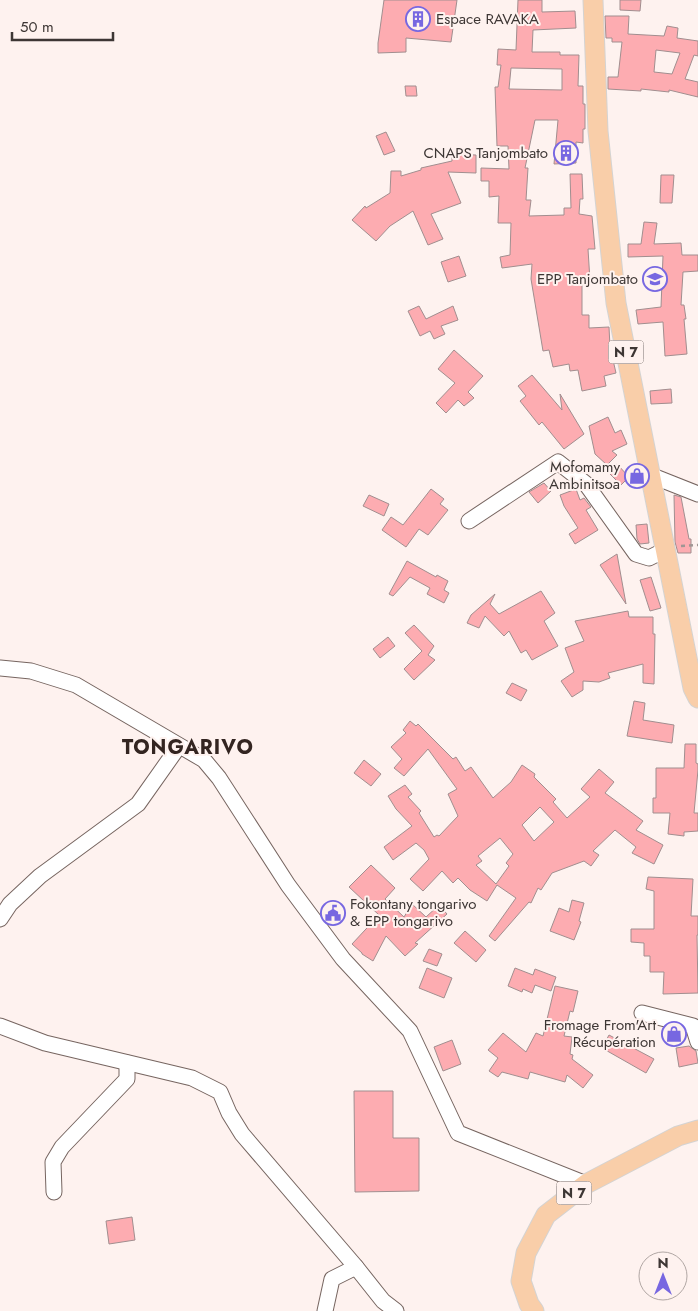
<svg xmlns="http://www.w3.org/2000/svg" width="698" height="1311" viewBox="0 0 698 1311" font-family="Jost,sans-serif">
	<rect width="100%" height="100%" fill="#fef2ef"/>
	<g fill="#fdacb1" stroke="#a18e8f" fill-rule="evenodd">
		<polygon points="384,0 457,0 451,42 406,38 406,52 378,53 378,43"/>
		<path d="M 518,0 L 542,0 L 542,12 L 575,11 L 576,28 L 533,30 L 532,52 L 560,52 L 560,55 L 579,55 L 578,86 L 583,86 L 583,104 L 585,104 L 585,129 L 583,129 L 583,143 L 576,142 L 576,163 L 554,164 L 558,120 L 535,120 L 525,168 L 528,168 L 526,200 L 531,200 L 529,216 L 564,215 L 564,208 L 571,208 L 570,174 L 582,174 L 583,199 L 580,199 L 579,214 L 592,216 L 595,249 L 588,249 L 590,281 L 582,282 L 582,315 L 589,315 L 589,328 L 609,327 L 610,347 L 616,373 L 604,376 L 606,386 L 582,391 L 578,370 L 570,371 L 569,364 L 553,367 L 549,350 L 543,351 L 531,279 L 532,264 L 502,268 L 500,257 L 510,255 L 511,223 L 498,223 L 499,196 L 489,197 L 489,181 L 481,181 L 481,168 L 509,169 L 508,146 L 497,146 L 495,87 L 498,87 L 501,65 L 497,65 L 498,49 L 516,50 ZM 511,68 L 562,69 L 562,90 L 509,89 Z"/>
		<polygon points="620,0 641,0 640,11 620,10"/>
		<path d="M 605,16 L 629,16 L 628,34 L 664,36 L 667,26 L 678,28 L 677,38 L 698,41 L 698,56 L 694,55 L 685,79 L 698,82 L 698,97 L 669,90 L 669,92 L 641,89 L 641,91 L 608,89 L 608,77 L 618,77 L 622,42 L 612,42 L 612,38 L 606,38 ZM 656,50 L 680,53 L 672,74 L 654,72 Z"/>
		<polygon points="405,86 416,86 417,96 406,96"/>
		<polygon points="386,132 395,151 384,155 376,136"/>
		<polygon points="452,154 476,155 476,173 448,172 461,203 431,214 443,239 428,245 413,211 390,226 376,241 352,220 365,206 366,208 390,193 391,171 401,171 401,176 421,170 421,168 452,161"/>
		<polygon points="661,175 674,175 672,203 660,203"/>
		<polygon points="644,222 657,223 654,244 681,243 682,255 698,255 698,271 683,272 681,305 684,305 686,319 684,319 687,354 665,356 663,322 638,324 636,310 661,307 663,256 628,257 628,244 641,244"/>
		<polygon points="459,256 466,276 448,282 441,262"/>
		<polygon points="419,306 426,319 453,306 458,320 441,326 445,334 434,339 430,331 420,336 408,311"/>
		<polygon points="454,350 483,376 468,392 474,398 464,406 458,400 446,413 436,403 455,383 438,369"/>
		<polygon points="532,375 562,410 560,394 584,434 564,449 542,422 539,425 520,401 526,396 518,386"/>
		<polygon points="671,389 672,403 651,404 650,391"/>
		<polygon points="608,417 615,433 621,430 627,444 612,451 617,455 607,465 595,454 589,426"/>
		<polygon points="617,464 629,477 621,485 608,472"/>
		<polygon points="544,483 551,491 538,503 529,492"/>
		<polygon points="431,489 444,499 440,504 448,510 428,535 419,529 406,547 382,530 391,517 403,525"/>
		<polygon points="576,489 580,500 584,498 591,507 586,510 598,530 575,544 569,534 578,528 564,506 560,495"/>
		<polygon points="369,495 389,504 384,516 363,506"/>
		<polygon points="674,495 681,497 689,539 691,539 691,553 678,553 675,542"/>
		<polygon points="647,524 649,543 640,544 637,539 636,525"/>
		<polygon points="617,554 626,604 600,565"/>
		<polygon points="407,561 436,577 437,575 448,581 444,590 449,593 444,603 427,594 430,588 410,577 393,596 389,594"/>
		<polygon points="651,577 661,608 650,611 640,580"/>
		<polygon points="541,591 555,613 544,621 558,646 532,660 526,650 521,653 509,631 504,636 485,616 479,628 467,623 471,615 495,594 490,604 499,614"/>
		<polygon points="628,611 629,617 653,617 653,634 655,634 654,684 643,683 643,664 608,673 610,678 599,682 583,681 583,690 572,697 561,681 574,672 565,648 584,641 575,621"/>
		<polygon points="414,625 434,646 428,655 435,660 414,680 404,669 422,651 405,633"/>
		<polygon points="388,637 395,646 380,658 373,649"/>
		<polygon points="512,683 527,690 521,701 506,693"/>
		<polygon points="634,701 645,703 643,720 674,725 672,743 627,736"/>
		<path d="M 410,721 L 416,726 L 418,724 L 453,759 L 456,757 L 465,771 L 471,767 L 493,798 L 511,782 L 522,765 L 535,774 L 534,777 L 556,799 L 553,802 L 567,818 L 590,797 L 581,789 L 599,769 L 614,782 L 605,793 L 643,821 L 636,830 L 663,845 L 654,864 L 632,853 L 636,847 L 615,830 L 593,851 L 599,855 L 591,866 L 584,861 L 552,873 L 541,890 L 538,888 L 531,903 L 529,902 L 495,941 L 489,936 L 516,898 L 497,885 L 487,901 L 470,890 L 458,878 L 453,883 L 442,871 L 423,891 L 410,879 L 429,859 L 424,850 L 416,843 L 393,860 L 384,847 L 412,826 L 396,809 L 388,796 L 405,785 L 412,794 L 408,797 L 421,811 L 419,813 L 434,837 L 437,835 L 439,836 L 458,816 L 448,794 L 457,789 L 428,749 L 404,776 L 394,768 L 402,759 L 391,747 L 406,733 L 403,730 ZM 540,807 L 554,822 L 534,841 L 522,825 ZM 500,838 L 513,854 L 506,863 L 509,866 L 496,884 L 476,865 L 482,861 L 478,856 Z"/>
		<polygon points="685,744 696,744 696,763 698,764 698,770 694,813 698,813 698,831 684,832 684,836 668,834 670,813 653,813 653,798 656,798 656,768 684,768"/>
		<polygon points="364,760 381,774 371,786 354,773"/>
		<polygon points="371,865 395,888 385,899 404,917 412,904 426,917 439,905 447,914 415,943 418,944 405,956 386,936 373,961 362,954 362,953 352,944 379,915 349,887"/>
		<polygon points="648,877 693,879 691,916 698,916 698,935 697,935 698,993 663,994 664,972 650,972 650,956 644,956 644,943 631,942 631,929 654,929 654,891 646,889"/>
		<polygon points="572,900 584,903 579,921 581,922 574,940 550,931 559,908 569,912"/>
		<polygon points="465,931 486,950 476,962 454,943"/>
		<polygon points="429,949 442,954 437,966 423,961"/>
		<polygon points="427,968 452,978 444,998 419,988"/>
		<polygon points="515,968 533,975 535,969 556,977 551,991 535,985 532,993 523,989 522,992 508,986"/>
		<polygon points="555,986 578,991 573,1012 570,1011 564,1036 572,1037 570,1054 573,1055 572,1059 593,1075 583,1088 567,1075 565,1082 530,1072 528,1079 502,1072 498,1077 489,1071 498,1058 488,1050 503,1033 526,1052 536,1033 543,1036"/>
		<polygon points="609,1035 654,1059 646,1073 602,1048"/>
		<polygon points="452,1040 461,1064 443,1071 434,1047"/>
		<polygon points="689,1046 696,1051 698,1063 679,1067 676,1048"/>
		<polygon points="354,1091 393,1091 393,1138 419,1138 419,1191 355,1192"/>
		<polygon points="132,1217 135,1240 109,1244 106,1221"/>
	</g>
	<g fill="none" stroke-linecap="round" stroke-linejoin="round">
		<defs>
			<g id="minor">
				<polyline points="650,475 698,494"/>
				<polyline points="469,521 558,462 586,484 636,554 649,558 665,550"/>
				<polyline points="0,668 31,671 76,685 204,760 219,778 288,885 343,959 410,1031 458,1133 586,1184"/>
				<polyline points="0,919 10,904 40,876 138,804 179,746"/>
				<polyline points="642,1013 693,1026 698,1042"/>
				<polyline points="0,1026 45,1043 192,1078 220,1092 229,1113 242,1134 356,1267 383,1301 396,1311"/>
				<polyline points="54,1192 53,1162 62,1147 127,1079 127,1063"/>
				<polyline points="325,1311 332,1279 356,1267"/>
			</g>
			<g id="major">
				<polyline points="593,0 598,131 616,303 693,688 698,698"/>
				<polyline points="534,1311 529,1304 521,1281 526,1253 546,1215 586,1184 678,1136 698,1130"/>
			</g>
		</defs>
		<use href="#minor" stroke="#766560" stroke-width="17"/>
		<use href="#major" stroke="#d4d3d2" stroke-width="21"/>
		<polyline stroke="#a09694" stroke-width="2.5" stroke-dasharray="4 4" stroke-linecap="butt" points="681,546 698,545"/>
		<use href="#minor" stroke="#fff" stroke-width="15"/>
		<use href="#major" stroke="#f9cea9" stroke-width="19"/>
	</g>
	<defs>
		<symbol id="building-ring" viewBox="-11 -11 22 22"><circle r="9.5" fill="#fef2ef" stroke="#7767e1" stroke-width="1.5"/><path d="M-4-6H4V6H1V3H-1V6H-4ZM-2.5-4.3h1.7v1.8h-1.7ZM.8-4.3h1.7v1.8H.8ZM-2.5-1h1.7V.8h-1.7ZM.8-1h1.7V.8H.8Z" fill="#7767e1"/></symbol>
		<symbol id="school-ring" viewBox="-11 -11 22 22"><circle r="9.5" fill="#fef2ef" stroke="#7767e1" stroke-width="1.5"/><path d="M0-5L7-2L0 1L-7-2ZM-4 1L0 2.5L4 1V4Q0 6-4 4Z" fill="#7767e1"/></symbol>
		<symbol id="shop-ring" viewBox="-11 -11 22 22"><circle r="9.5" fill="#fef2ef" stroke="#7767e1" stroke-width="1.5"/><path d="M-5-2.5h2.3a2.7 3.5 0 0 1 5.4 0H5L5.5 6h-11ZM-1.5-2.5h3a1.5 2.3 0 0 0-3 0Z" fill="#7767e1"/></symbol>
		<symbol id="civic-ring" viewBox="-11 -11 22 22"><circle r="9.5" fill="#fef2ef" stroke="#7767e1" stroke-width="1.5"/><path d="M-.6-6.5H3V-4.5H.6V-3L4-1V1h2V6H-6V1h2V-1L-.6-3ZM-1.2 2.5V6h2.4V2.5Z" fill="#7767e1"/></symbol>
	</defs>
	<g fill-rule="evenodd">
		<use href="#building-ring" x="404" y="5" width="28" height="28"/>
		<use href="#building-ring" x="552" y="139" width="28" height="28"/>
		<use href="#school-ring" x="641" y="265" width="28" height="28"/>
		<use href="#shop-ring" x="623" y="462" width="28" height="28"/>
		<use href="#civic-ring" x="319" y="899" width="28" height="28"/>
		<use href="#shop-ring" x="660" y="1020" width="28" height="28"/>
	</g>
	<g text-anchor="middle" stroke-width="4" stroke-linejoin="round" paint-order="stroke">
		<g fill="#fef2ef" stroke="#776e6c" stroke-width="1">
			<rect x="608.5" y="340.5" width="35" height="23" rx="4"/>
			<rect x="556.5" y="1181.5" width="35" height="23" rx="4"/>
		</g>
		<g font-size="14" font-weight="bold" fill="#3d3634">
			<text x="626" y="357">N 7</text>
			<text x="574" y="1198">N 7</text>
		</g>
		<g font-size="15" fill="#3d3634" stroke="#fef2ef" text-anchor="end">
			<text x="436" y="24" text-anchor="start">Espace RAVAKA</text>
			<text x="548" y="158">CNAPS Tanjombato</text>
			<text x="638" y="284">EPP Tanjombato</text>
			<text x="620" y="472">Mofomamy<tspan x="620" dy="17">Ambinitsoa</tspan></text>
			<text x="350" y="909" text-anchor="start">Fokontany tongarivo<tspan x="350" dy="17">&amp; EPP tongarivo</tspan></text>
			<text x="656" y="1030">Fromage From'Art<tspan x="656" dy="17">Récupération</tspan></text>
		</g>
		<g font-size="20" font-weight="bold" letter-spacing="1" fill="#332521" stroke="#fef2ef">
			<text x="188" y="754">TONGARIVO</text>
		</g>
	</g>
	<g transform="translate(663 1276)"><circle r="24" fill="#fef2ef" stroke="#b1a7a4"/>
	<path d="M0-4L9 19L0 12L-9 19Z" fill="#7767e1"/>
	<text y="-8" font-size="14" font-weight="bold" text-anchor="middle" fill="#3d3634">N</text>
	</g>
	<path d="M12 32v8h101v-8" fill="none" stroke="#3d3634" stroke-width="2.5"/>
	<text x="20" y="32" font-size="15" fill="#3d3634" stroke="#fef2ef" stroke-width="4" paint-order="stroke">50 m</text>
</svg>
